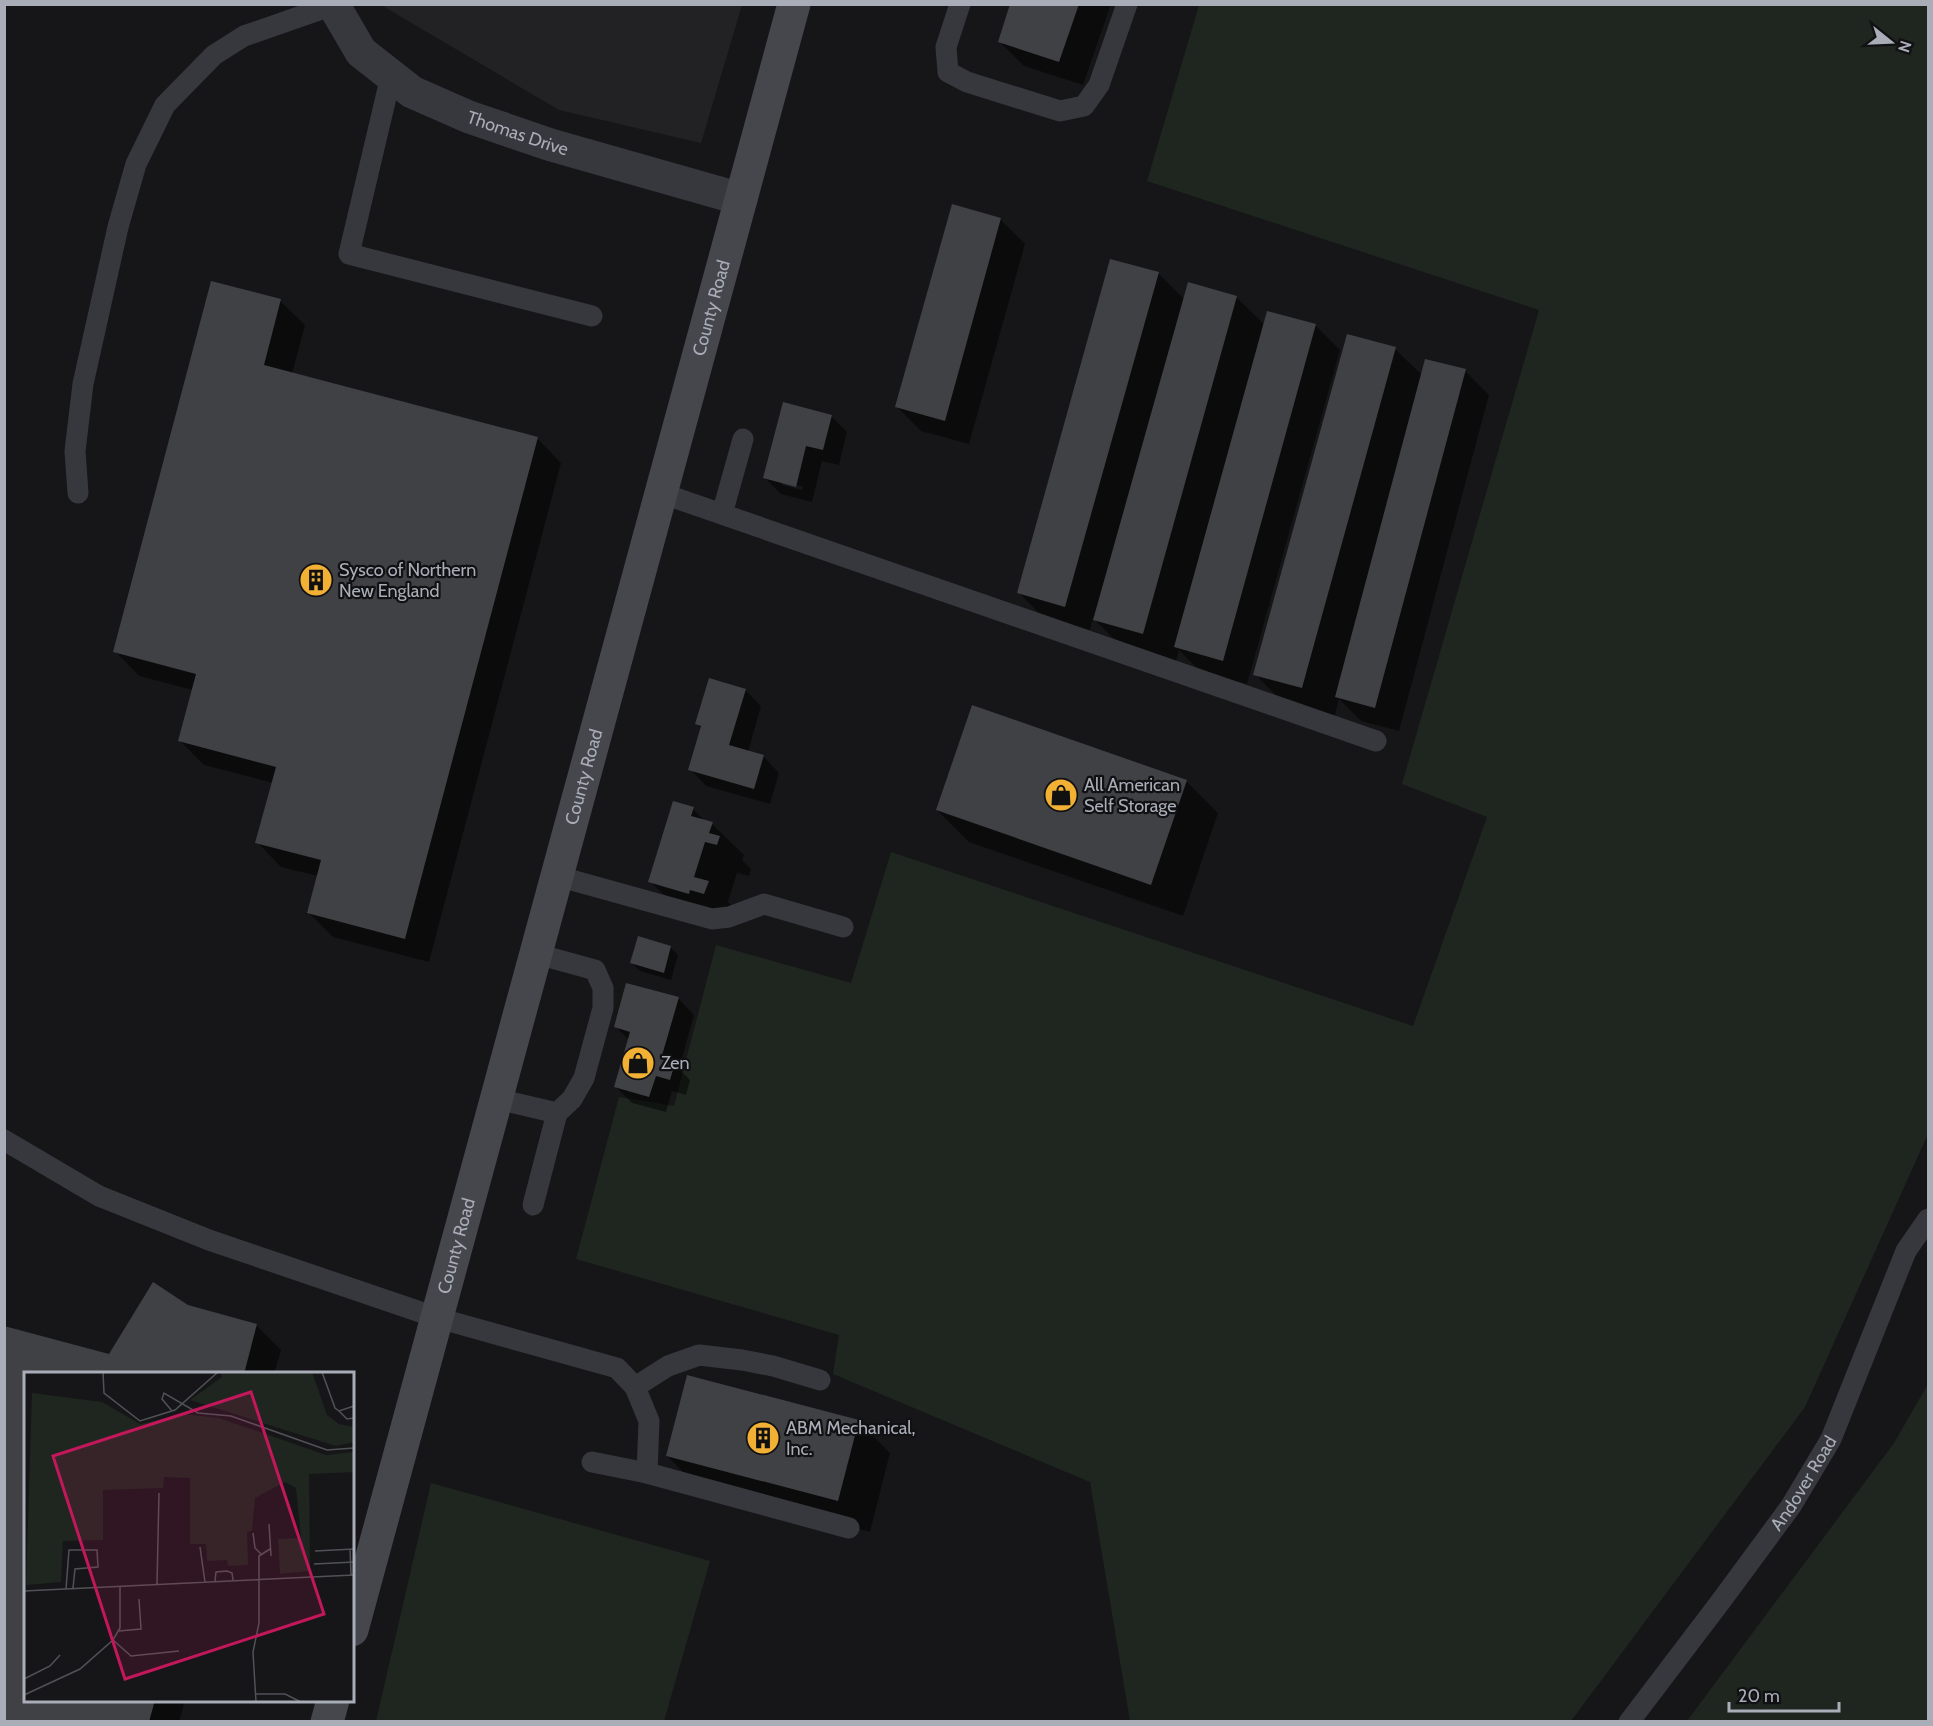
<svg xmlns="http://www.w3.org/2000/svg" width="1933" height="1726" viewBox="0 0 1933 1726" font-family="Cabin,sans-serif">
	<rect width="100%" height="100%" fill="#161618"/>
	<polygon fill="#222225" points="381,5 742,5 701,143 559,110"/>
	<g fill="#1e261f">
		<polygon points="1199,5 1928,5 1928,1134 1805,1407 1571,1721 1130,1721 1090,1482 833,1374 839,1335 576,1259 619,1097 674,1106 716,945 851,983 891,852 1413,1026 1487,817 1402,784 1539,310 1147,181"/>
		<polygon points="1928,1384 1928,1721 1687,1721 1894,1443"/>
		<polygon points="431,1483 710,1561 664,1721 376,1721"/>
	</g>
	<g fill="#0007" fill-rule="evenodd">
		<polygon points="1012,4 1111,4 1083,85 1024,66 1000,42"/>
		<polygon points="1000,219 1025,244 969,444 921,431 897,407"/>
		<polygon points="1158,273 1184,299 1236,297 1265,325 1268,312 1316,326 1340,350 1247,684 1200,671 1179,650 1175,665 1127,652 1093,618 1090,630 1043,617 1019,593"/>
		<polygon points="280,301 305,325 292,374 537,438 561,463 429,962 333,937 308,912 318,876 281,867 257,842 273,783 204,765 180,741 193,690 139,676 115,651"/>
		<polygon points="1395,349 1422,375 1465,371 1489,395 1399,731 1361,721 1339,699 1334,719 1286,706 1255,674"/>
		<path d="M 831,416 L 847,432 L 839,465 L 822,461 L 812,502 L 781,494 L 765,478 ZM 782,481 L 803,487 L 802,490 L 782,485 Z"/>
		<polygon points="745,690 761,706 748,752 763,756 779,773 770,804 706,786 690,769 702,729 697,724"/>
		<polygon points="1186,781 1218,813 1183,916 969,842 937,810"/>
		<polygon points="693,809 706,822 712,824 744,855 742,860 751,869 749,876 737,873 728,902 740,914 682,913 650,881"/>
		<polygon points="670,947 678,955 671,980 640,971 632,963"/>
		<polygon points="678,998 694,1015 679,1069 690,1080 686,1095 672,1091 666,1112 632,1103 616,1087 629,1040 615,1026"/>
		<polygon points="187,1306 256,1325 281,1350 274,1374 26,1374 26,1700 185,1700 179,1722 4,1722 4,1328 110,1356"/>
		<polygon points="858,1421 890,1453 870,1532 699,1488 667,1456"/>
	</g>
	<g fill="#404145">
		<polygon points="1010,4 1079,4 1059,62 998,42"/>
		<polygon points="952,204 1001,218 945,421 895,407"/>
		<polygon points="1110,259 1159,272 1065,607 1017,593"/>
		<polygon points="211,281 281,299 264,365 538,437 405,939 307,913 321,860 255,843 276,767 178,741 196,674 113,652"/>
		<polygon points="1188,282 1237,296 1143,634 1093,620"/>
		<polygon points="1267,311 1316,324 1223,661 1174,647"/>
		<polygon points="1347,334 1396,347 1302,688 1253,675"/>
		<polygon points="1425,359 1466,369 1375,708 1335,697"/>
		<polygon points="783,402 832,415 823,450 806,446 796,487 763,478"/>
		<polygon points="709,678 746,689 729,745 764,755 754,789 688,770 701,726 695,724"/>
		<polygon points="972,705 1187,780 1151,885 936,810"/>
		<polygon points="673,801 694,807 691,816 713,822 709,833 720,836 717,845 705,842 694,877 709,881 704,894 690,890 689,894 648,882"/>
		<polygon points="638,936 671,946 664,973 630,963"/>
		<polygon points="626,983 679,997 661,1059 675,1063 670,1080 656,1076 649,1097 614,1087 630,1032 614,1027"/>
		<polygon points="153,1282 188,1305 257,1324 244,1374 26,1374 26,1700 155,1700 149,1722 4,1722 4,1326 109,1354"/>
		<polygon points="687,1375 859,1420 838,1501 666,1456"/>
	</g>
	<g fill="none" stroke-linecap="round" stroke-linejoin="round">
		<g stroke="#37383d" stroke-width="21">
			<polyline points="960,4 946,47 948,72 967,82 1060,111 1084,106 1099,85 1127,4"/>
			<polyline points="391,76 349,254 592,316"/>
			<polyline points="78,493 75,451 83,384 118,227 136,164 165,105 214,55 244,36 333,5"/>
			<polyline points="661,493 1376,741"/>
			<polyline points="722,514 743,439"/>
			<polyline points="557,876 712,919 729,917 764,904 843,927"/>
			<polyline points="497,1099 557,1113 572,1099 584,1078 603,1008 603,988 595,970 537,954"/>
			<polyline points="4,1140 99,1196 209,1240 438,1318 617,1368 635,1387 649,1421 647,1473"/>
			<polyline points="533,1205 557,1113"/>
			<polyline points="635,1387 668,1366 699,1355 742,1360 773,1366 820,1380"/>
			<polyline points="592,1462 647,1473 849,1528"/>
			<path id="s1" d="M 1629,1722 L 1721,1601 L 1791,1506 L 1831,1439 L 1906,1251 L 1928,1219"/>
		</g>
		<path stroke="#37383d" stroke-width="33" id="s2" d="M 333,4 L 361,52 L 412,92 L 469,117 L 551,145 L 741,199"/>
		<g stroke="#45474d" stroke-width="33">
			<path id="s3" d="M 352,1630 L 794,4"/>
			<polyline points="327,1722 333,1700"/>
		</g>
	</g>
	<defs>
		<symbol id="building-disc" viewBox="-11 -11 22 22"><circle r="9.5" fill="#f2b134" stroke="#111113"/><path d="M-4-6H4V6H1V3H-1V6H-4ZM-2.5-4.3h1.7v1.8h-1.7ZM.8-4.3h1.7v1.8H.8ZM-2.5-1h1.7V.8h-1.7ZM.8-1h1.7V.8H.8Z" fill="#111"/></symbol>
		<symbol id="shop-disc" viewBox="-11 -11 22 22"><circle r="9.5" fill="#f2b134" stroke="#111113"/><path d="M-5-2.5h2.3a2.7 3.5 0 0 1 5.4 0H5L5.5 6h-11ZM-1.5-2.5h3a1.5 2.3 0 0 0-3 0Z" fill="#111"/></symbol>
	</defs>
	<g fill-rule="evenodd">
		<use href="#building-disc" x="297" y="561" width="38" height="38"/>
		<use href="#shop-disc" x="1042" y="776" width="38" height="38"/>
		<use href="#shop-disc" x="619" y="1044" width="38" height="38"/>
		<use href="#building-disc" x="744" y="1419" width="38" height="38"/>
	</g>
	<g text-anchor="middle" stroke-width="4.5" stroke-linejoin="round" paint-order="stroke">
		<g font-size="18" fill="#a8adb8" stroke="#111113">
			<text dy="6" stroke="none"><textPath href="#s2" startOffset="234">Thomas Drive</textPath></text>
			<text dy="6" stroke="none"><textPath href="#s3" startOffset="1370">County Road</textPath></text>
			<text dy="6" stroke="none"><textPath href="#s3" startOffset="884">County Road</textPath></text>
			<text dy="6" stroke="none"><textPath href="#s3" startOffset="398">County Road</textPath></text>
			<text dy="6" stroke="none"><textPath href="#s1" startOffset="296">Andover Road</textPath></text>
		</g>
		<g font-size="18" fill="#a8adb8" stroke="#111113" text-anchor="start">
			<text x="339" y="576">Sysco of Northern<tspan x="339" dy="21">New England</tspan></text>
			<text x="1084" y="791">All American<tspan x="1084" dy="21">Self Storage</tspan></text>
			<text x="661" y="1069">Zen</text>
			<text x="786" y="1434">ABM Mechanical,<tspan x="786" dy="21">Inc.</tspan></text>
		</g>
	</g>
	<g transform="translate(24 1372)">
		<rect width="330" height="330" fill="#161618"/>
		<path d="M 197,0 L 288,0 L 303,43 L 315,52 L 330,55 L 330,70 L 312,74 L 166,28 L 198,5 ZM 8,21 L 78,30 L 116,52 L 159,42 L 195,46 L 302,83 L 330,80 L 330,100 L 285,102 L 286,199 L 256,202 L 254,167 L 277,166 L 272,116 L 261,110 L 231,126 L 228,159 L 223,160 L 224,193 L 204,194 L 203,188 L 183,189 L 182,172 L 166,172 L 166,106 L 140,105 L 139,116 L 79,118 L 79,168 L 39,169 L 37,210 L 2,213 Z" fill="#1e261f"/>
		<path fill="none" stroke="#505258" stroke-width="1.5" d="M 79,0 L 80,21 L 116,49 L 151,38 L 194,0M 298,0 L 311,36 L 315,39 L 330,34M 148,39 L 138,27 L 140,21 L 174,41 L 207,44 L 303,78 L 330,76M 315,39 L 323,47 L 330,46M 245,152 L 247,184M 229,161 L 231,176 L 237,182M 176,175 L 181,210M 326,177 L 327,203M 291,179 L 330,177M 290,192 L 330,190M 191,209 L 192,200 L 203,199 L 208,201 L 209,208M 133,212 L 135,121M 42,217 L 45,178 L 73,178 L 74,195 L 51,197 L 49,216M 0,219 L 330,203M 95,259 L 117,257 L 115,227M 89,268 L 107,284 L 155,279M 0,307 L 26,294 L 36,283M 232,322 L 261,322 L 277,330M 0,323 L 56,297 L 89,268 L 96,256 L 96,214M 232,330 L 229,280 L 235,251 L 235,184 L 246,177"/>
		<path fill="#c2185b" fill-opacity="0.15" stroke="#c2185b" stroke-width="3" d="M 227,20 L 300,242 L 101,307 L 29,84 Z"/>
		<rect width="330" height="330" fill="none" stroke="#a8adb8" stroke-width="3"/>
	</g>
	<rect width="1933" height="1726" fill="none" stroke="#a8adb8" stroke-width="12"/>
	<g transform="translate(1891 42) rotate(108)" stroke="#111113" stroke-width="4.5" paint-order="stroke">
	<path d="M0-4.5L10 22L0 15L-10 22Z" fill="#a8adb8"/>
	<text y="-9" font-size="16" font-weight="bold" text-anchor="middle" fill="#a8adb8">N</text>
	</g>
	<path d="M1729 1702v9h110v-9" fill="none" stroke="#a8adb8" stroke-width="3"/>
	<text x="1738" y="1702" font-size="18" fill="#a8adb8" stroke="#111113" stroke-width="4.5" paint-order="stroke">20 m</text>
</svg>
